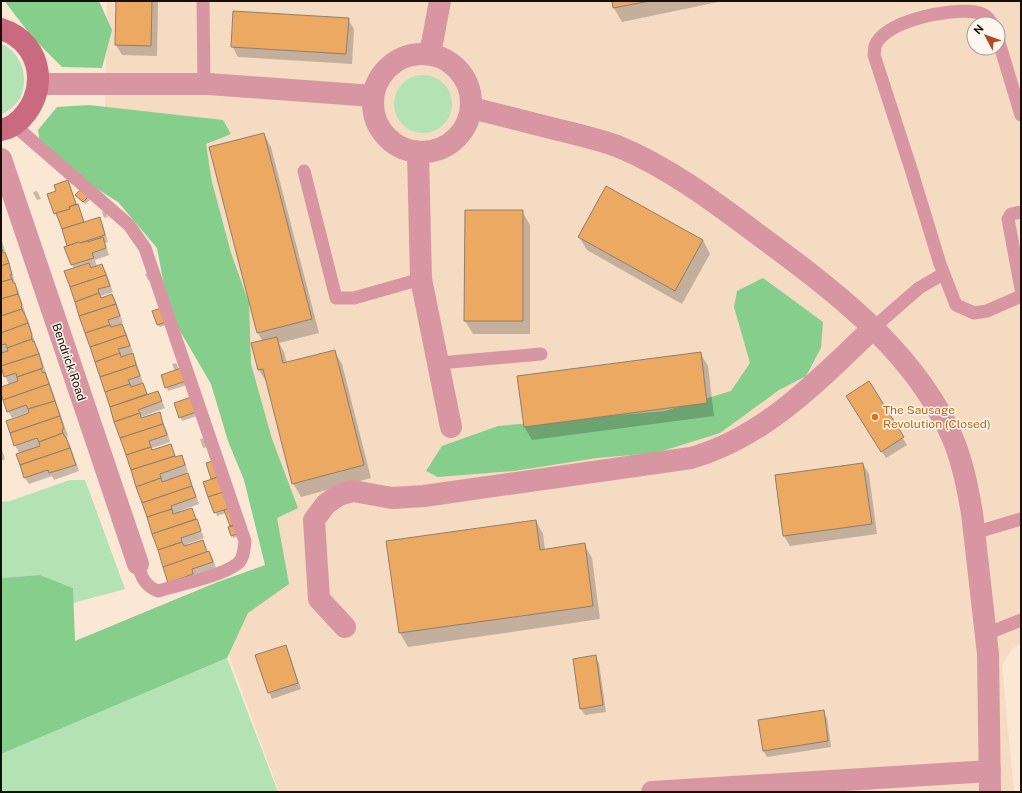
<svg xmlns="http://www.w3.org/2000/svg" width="1022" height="793" viewBox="0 0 1022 793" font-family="'Public Sans',sans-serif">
	<rect width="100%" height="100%" fill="#fae7d4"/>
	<path fill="#f4dbc2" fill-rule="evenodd" d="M 107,1 L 1021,1 L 1021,643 L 1011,650 L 1002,666 L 1014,792 L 279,792 L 214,615 L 282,588 L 272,494 L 105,111 ZM 974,24 L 998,24 L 998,48 L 974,48 Z"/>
	<g fill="#b3e2b5">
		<path d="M 1,44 C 21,51 29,78 21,96 C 17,105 9,110 1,115 Z"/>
		<circle cx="423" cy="104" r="29"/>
		<polygon points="70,480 85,480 125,589 73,603 73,588 40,575 1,578 1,502 10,501"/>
		<polygon points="227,658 278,792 1,792 1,754"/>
	</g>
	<g fill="#86ce8c">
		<polygon points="7,1 99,1 112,30 102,68 62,67 32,37 6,3"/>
		<polygon points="89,105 223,120 231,134 206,144 212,182 231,253 249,303 251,364 272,439 298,508 277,518 289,584 248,613 227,658 1,754 1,578 40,575 73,588 75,641 215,583 265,565 244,480 228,441 211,384 169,312 157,248 118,202 86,182 42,156 38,130 57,107"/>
		<polygon points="763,278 823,322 821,348 806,376 779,390 720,433 656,453 597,458 514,471 438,477 426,471 442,446 498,426 665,411 731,391 750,363 734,307 737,291"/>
	</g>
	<g fill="#0003">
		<polygon points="117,1 158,1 157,56 122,55 116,45"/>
		<polygon points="613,1 723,1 622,22 614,8"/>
		<polygon points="348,19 354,29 352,64 238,57 232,46"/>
		<polygon points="264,134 271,147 319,333 279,343 284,352 287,363 334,351 342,364 371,478 301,497 293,483 267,383 259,370 263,342 258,333 210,148"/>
		<polygon points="67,181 85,223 99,218 103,225 108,242 105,243 109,255 95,260 97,266 102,265 106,272 113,292 101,296 102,298 112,295 116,302 123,323 121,323 126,332 133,352 131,353 136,361 143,383 142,383 148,395 158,392 165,408 141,417 142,419 159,413 167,431 170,442 152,448 153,451 170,445 176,457 181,456 185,462 188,472 186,473 191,481 199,504 180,511 180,512 192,509 204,538 187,544 187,546 202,541 208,553 209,552 213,559 216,569 169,582 66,272 74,269 66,247 68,246 60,220 55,213 57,192"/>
		<polygon points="37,191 41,199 37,200 33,192"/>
		<polygon points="88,197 90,200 85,204 78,198"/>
		<polygon points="105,211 108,217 104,218 102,212"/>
		<polygon points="522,211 530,225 530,334 473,334 465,321"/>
		<polygon points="579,237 703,240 710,254 682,304 587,250"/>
		<polygon points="1,238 5,251 3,252 8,260 15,282 13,282 18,290 25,312 24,313 28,320 35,342 34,343 38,349 68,436 65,437 70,445 79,471 54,480 52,476 29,484 25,478 19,453 15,445 30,414 30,412 12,418 8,411 1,391 1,388 9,385 1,366"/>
		<polygon points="150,272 153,279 148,280 145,274"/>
		<polygon points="153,311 170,324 159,327"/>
		<polygon points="700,353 708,366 714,416 532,440 524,426"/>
		<polygon points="176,363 179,370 190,384 168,391 162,375 175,371 172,364"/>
		<polygon points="868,383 907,445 886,458 851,403"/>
		<polygon points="175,404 200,415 182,421"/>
		<polygon points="204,438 208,447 203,448 200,439"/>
		<polygon points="1,447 5,459 1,461"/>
		<polygon points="215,461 240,536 233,538 232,535 231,527 226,513 217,516 204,483 213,479 207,464"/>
		<polygon points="863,464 869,474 877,534 790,546 784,536"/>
		<polygon points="536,521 543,534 545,550 584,544 592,558 600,619 408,647 400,633 387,542"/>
		<polygon points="285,646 289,653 301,689 272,699 269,692"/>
		<polygon points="595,656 599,663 606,712 585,715 581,709"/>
		<polygon points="823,711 827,718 831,747 767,757 763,750"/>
	</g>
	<g fill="#eba961" stroke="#907e6d">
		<polygon points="116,1 152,1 151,46 115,45"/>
		<polygon points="612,1 650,1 613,8"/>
		<polygon points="233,11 349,18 346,54 231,47"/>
		<polygon points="264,133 312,319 257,333 209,147"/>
		<polygon points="68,180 76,204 69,207 70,209 54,214 47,194 56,191 54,185"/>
		<polygon points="606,186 703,240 675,291 578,237"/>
		<polygon points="81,189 89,196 83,202 75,195"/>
		<polygon points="78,204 84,222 62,229 56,213 70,209 69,207"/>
		<polygon points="465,210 523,210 523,321 464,321"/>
		<polygon points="100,217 105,235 80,243 79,242 67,246 62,229"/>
		<polygon points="103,237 106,248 92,253 94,258 71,265 64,247 79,242 80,243 88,241 88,242"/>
		<polygon points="2,249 3,253 5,252 9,263 1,266"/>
		<polygon points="9,263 12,275 10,275 12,279 1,282 1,266"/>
		<polygon points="89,263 91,268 102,264 106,275 70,287 64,271"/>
		<polygon points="106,275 110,286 98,289 99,293 75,302 70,287"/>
		<polygon points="12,279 13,283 15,283 18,294 1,299 1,282"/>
		<polygon points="99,293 101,298 112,294 116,304 79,316 75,302"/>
		<polygon points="18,294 22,305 21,306 22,309 1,316 1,299"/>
		<polygon points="116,304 120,316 108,320 110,325 85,333 79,316"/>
		<polygon points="164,307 169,321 157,325 152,311"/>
		<polygon points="22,309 23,312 24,312 28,323 1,333 1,316"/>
		<polygon points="28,323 32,335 31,336 32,339 7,348 6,344 1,345 1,333"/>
		<polygon points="122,324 126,335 90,347 85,333 110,325 111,327"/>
		<polygon points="126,335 130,346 118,349 120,353 95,362 90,347"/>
		<polygon points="277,337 283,363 335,350 364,465 292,484 263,369 258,370 251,343"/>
		<polygon points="32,339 33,342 34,341 39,354 1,366 1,353 8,351 7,348"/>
		<polygon points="701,352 707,403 524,427 517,376"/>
		<polygon points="120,353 121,357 133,353 136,365 100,377 95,362"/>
		<polygon points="39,354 43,368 17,377 16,373 4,377 1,366"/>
		<polygon points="136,365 140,376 128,380 130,384 105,392 100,377"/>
		<polygon points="184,367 189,380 165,388 161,375"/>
		<polygon points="41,369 43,373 45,372 49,384 3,400 1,394 1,387 18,381 17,377"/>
		<polygon points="869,381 904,437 881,452 846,396"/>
		<polygon points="143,383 147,394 110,407 105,392 130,384 131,387"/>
		<polygon points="49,384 55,401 28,409 26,405 7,412 3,400"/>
		<polygon points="158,391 162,401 138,410 140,413 114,422 110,407"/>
		<polygon points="194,396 199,411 179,418 174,403"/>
		<polygon points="55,401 60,416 10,433 6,421 29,413 28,409"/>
		<polygon points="160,412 163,424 120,438 114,422 140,413 141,418"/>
		<polygon points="60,416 64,429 62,430 63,433 39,442 37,438 14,446 10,433"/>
		<polygon points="163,424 167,435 149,441 151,447 126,455 120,438"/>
		<polygon points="63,433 65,437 66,437 70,448 20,465 16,454 40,446 39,442"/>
		<polygon points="171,444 175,456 131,470 126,455 151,447 152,450"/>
		<polygon points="70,448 76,465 49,473 48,470 24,478 20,465"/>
		<polygon points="182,455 185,465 160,474 161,478 136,487 131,470 175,456 175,457"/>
		<polygon points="216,460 221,476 211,479 206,463"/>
		<polygon points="863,463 872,524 783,536 775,475"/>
		<polygon points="188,473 192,486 142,503 136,487 161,478 162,482"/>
		<polygon points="221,476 227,491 208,497 203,482"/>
		<polygon points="192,486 196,497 171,506 172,509 147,517 142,503"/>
		<polygon points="226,491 231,508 214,513 208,497"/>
		<polygon points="192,508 196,519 152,534 147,517 172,509 173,514"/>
		<polygon points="231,508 237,524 230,526 224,510"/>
		<polygon points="197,519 201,531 181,538 182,542 158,550 152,534"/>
		<polygon points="536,520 540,550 585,543 593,606 399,633 386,541"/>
		<polygon points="236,525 239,533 231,536 228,527"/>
		<polygon points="203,540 207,552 163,567 158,550 182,542 184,546"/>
		<polygon points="209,551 213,562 192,569 193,574 168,583 163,567"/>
		<polygon points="286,645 298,683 268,693 255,655"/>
		<polygon points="596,655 603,705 580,709 573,659"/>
		<polygon points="824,710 828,741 763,751 758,720"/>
	</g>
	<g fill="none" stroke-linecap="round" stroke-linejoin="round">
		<g stroke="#d896a3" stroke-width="13">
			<polyline points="203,1 204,84"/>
			<path d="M 992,24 C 989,18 983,13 975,12 C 951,8 885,20 875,46 C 874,49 875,53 874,55 L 911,169 L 940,264 L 956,305 L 974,313 L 987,311 L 1021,296"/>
			<polyline points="998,39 1021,115"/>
			<path d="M 14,125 L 129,225 L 145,248 L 245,541 C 244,549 244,559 237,564 C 222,576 178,585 158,591 C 145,586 141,577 138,564"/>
			<polyline points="304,171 336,298 354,298 421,279"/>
			<polyline points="1021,212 1011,214 1008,219 1021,289"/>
			<polyline points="873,328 919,288 943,274"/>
			<polyline points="439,363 541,354"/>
			<polyline points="974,533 1021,519"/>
			<polyline points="986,634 1021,620"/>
		</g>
		<g stroke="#d896a3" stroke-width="22">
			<circle cx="422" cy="103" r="49"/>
			<polyline points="430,54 440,1"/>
			<polyline points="39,84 208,84 373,96"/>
			<path d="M 472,108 C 500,115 527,122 555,129 C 576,134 597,139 617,146 C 668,167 712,200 756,233 C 829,287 907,344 948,428 C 961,454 967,484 972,513 L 988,654 L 990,792"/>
			<polyline points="418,153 421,279 451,427"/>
			<polyline points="1,159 138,564"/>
			<path d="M 345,627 L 319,599 L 314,520 L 326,504 L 339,495 L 353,491 L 392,498 L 424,496 L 691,458 C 765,437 819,380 873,328"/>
			<polyline points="652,792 990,771"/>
		</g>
		<path stroke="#c96a81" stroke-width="22" d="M 1,29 C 45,43 50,97 15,124 C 11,127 6,129 1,130"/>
	</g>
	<circle fill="#e8710a" stroke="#fef7ef" stroke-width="1.5" cx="875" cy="417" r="4"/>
	<g text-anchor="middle" stroke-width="3" stroke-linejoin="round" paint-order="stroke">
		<g font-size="12" fill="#150f08" stroke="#fef7ef">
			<text transform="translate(69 362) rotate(71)" y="4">Bendrick Road</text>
		</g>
		<g font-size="12" fill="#c56008" stroke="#fef7ef" text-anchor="start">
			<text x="883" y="414">The Sausage<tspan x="883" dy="14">Revolution (Closed)</tspan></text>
		</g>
	</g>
	<rect width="1022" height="793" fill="none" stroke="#150f08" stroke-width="4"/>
	<g transform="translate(986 36) rotate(311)"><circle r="19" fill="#fef7ef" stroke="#a19a93"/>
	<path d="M0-3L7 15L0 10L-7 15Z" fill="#b04b1f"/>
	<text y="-6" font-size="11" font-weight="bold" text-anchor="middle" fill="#150f08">N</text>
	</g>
</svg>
